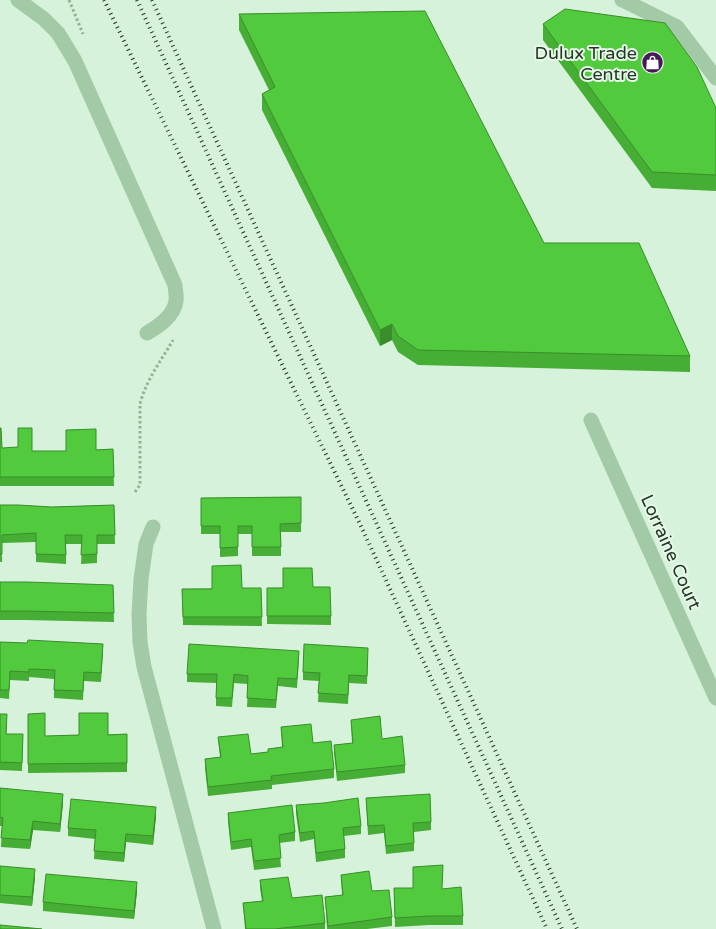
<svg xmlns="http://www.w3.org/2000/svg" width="716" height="929" viewBox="0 0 716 929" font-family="'Varela Round',sans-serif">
	<rect width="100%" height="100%" fill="#d7f2db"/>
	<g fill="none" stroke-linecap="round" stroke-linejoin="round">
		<g stroke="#8db68f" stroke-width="3" stroke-dasharray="2.5 2.5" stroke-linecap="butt">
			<polyline points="69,0 83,34"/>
			<path d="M 135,492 L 140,485 L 140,404 C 146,380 161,361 173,340"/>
		</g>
		<g stroke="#a3caa6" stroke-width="15">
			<path d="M 18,0 L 44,19 L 58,33 L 75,61 L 175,285 C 175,289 177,296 176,301 C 174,316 159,326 147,333"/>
			<polyline points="622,0 625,1 677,27 716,78"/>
			<polyline points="591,420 716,698"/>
			<polyline points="153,527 146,544 141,579 139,614 140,642 144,667 214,929"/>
		</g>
		<g stroke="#263525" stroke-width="4" stroke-dasharray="1 4" stroke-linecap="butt">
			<polyline points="104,0 360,524 547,929"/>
			<polyline points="137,0 562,929"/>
			<polyline points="152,0 577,929"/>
		</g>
	</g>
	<g fill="#46ae34">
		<polygon points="239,14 544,243 690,356 690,372 418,365 398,352 392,340 380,346 262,110 262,94 269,90 239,30"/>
		<polygon points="543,24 716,108 716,191 652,188 543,40"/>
		<polygon points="0,428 2,448 32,451 66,451 113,449 114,486 0,486"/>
		<polygon points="301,497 301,532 281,532 281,556 252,556 252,534 238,534 238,556 220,557 220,534 201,534 201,498"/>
		<polygon points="0,505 52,507 114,505 115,544 97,544 97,563 81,564 82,544 66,544 66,564 36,562 36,542 2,543 2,562 0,562"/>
		<polygon points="0,582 113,585 114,622 25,620 0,620"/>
		<polygon points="313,587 331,616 331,625 267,624 267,588"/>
		<polygon points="242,588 261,588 262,626 183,625 182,589"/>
		<polygon points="0,642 103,653 101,682 84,681 83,700 54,698 54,679 29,677 29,681 10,680 9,699 0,698"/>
		<polygon points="368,657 367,684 349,683 348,704 318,702 319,681 303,680 303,672"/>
		<polygon points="299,659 297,688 278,686 276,708 247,707 248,684 234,683 232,707 216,706 216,683 187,682 187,674"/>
		<polygon points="0,714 7,723 6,734 23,743 22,771 0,770"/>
		<polygon points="28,714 45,736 127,734 127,772 28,773"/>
		<polygon points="351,720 382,739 405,765 405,773 337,781 334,753 334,745 352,743"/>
		<polygon points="281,727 313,743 334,769 334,778 272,785 272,789 208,796 205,768 205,759 220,757 218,737 251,754 268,752 268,749 282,747"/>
		<polygon points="0,788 63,803 60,832 33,830 30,849 1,847 2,826 0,826"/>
		<polygon points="366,798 431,822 431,830 414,832 414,851 386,854 384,833 368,835"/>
		<polygon points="296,805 361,826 361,834 344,836 345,849 345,858 316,862 314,839 300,842 296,814"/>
		<polygon points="228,813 295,832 295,841 279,843 281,867 254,870 251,847 231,850 228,822"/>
		<polygon points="156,816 153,845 126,842 124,862 94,859 95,839 68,836 68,828"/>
		<polygon points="0,866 35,877 32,906 0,903"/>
		<polygon points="341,875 372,891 392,917 392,926 367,929 327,929 325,897 342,895"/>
		<polygon points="260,880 292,898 325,923 325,929 245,929 243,903 262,901 260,888"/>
		<polygon points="394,888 442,889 463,916 463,925 429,925 395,927"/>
		<polygon points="137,891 134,919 43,911 43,902"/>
	</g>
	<g fill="#398d2b">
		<polygon points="392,324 392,340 380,346 380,330"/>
		<polygon points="63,794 63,803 60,832 60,824"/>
		<polygon points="156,807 156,816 153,845 153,836"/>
		<polygon points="33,821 33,830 30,849 30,840"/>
		<polygon points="126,834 126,842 124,862 124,853"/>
		<polygon points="35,869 35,877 32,906 32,897"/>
		<polygon points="137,882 137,891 134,919 134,911"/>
	</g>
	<g fill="#51ca3d" stroke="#398d2b">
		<polygon points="565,9 665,23 697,67 716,108 716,175 652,172 543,24"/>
		<polygon points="425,11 544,243 639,243 690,356 418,350 398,336 392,324 380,330 262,94 275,87 239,14"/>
		<polygon points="0,428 1,428 2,448 18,447 18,428 32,428 32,451 66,451 66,430 96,429 96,450 113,449 114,477 0,477"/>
		<polygon points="301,497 301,523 280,524 281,547 252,547 252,526 238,526 238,547 220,548 220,526 201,526 201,498"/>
		<polygon points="0,505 18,505 52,507 114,505 115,535 97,535 97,554 81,555 82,535 65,535 66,555 36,554 36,533 2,535 2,554 0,554"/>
		<polygon points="241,565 242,588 261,588 262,617 183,617 182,589 212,589 212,566"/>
		<polygon points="283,568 312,568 313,587 330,587 331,616 267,616 267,588 283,588"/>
		<polygon points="0,582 27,582 113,585 114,613 25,611 0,611"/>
		<polygon points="28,640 103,644 101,673 84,672 83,691 54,690 55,670 29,669 29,672 10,671 9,690 0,690 0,642 27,643"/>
		<polygon points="189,644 299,651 297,679 278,678 276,700 247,698 248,676 234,674 232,698 216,698 217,674 187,674"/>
		<polygon points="304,644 368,648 367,676 349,675 348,695 318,693 320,673 303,672"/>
		<polygon points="45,713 45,736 79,735 79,713 108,713 108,735 127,734 127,763 28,764 28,714"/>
		<polygon points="0,714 7,714 6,734 23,734 22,763 0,762"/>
		<polygon points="380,716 382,739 402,736 405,765 337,772 334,745 353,743 351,720"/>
		<polygon points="311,724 313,743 331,741 334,769 271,776 272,780 208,787 205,759 221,757 218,737 248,734 251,754 268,752 268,749 283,747 281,727"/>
		<polygon points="0,788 63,794 60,824 33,821 30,840 1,838 3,818 0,817"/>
		<polygon points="430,794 431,822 413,823 414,843 386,846 384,825 368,826 366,798"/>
		<polygon points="358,798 361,826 343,828 345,849 316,853 314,831 300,833 296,805 324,803"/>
		<polygon points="71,799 156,807 153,836 126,834 124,853 94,851 96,830 68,828"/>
		<polygon points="292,805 295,832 279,835 281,858 254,861 251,839 231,842 228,813"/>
		<polygon points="443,865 442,889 461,887 463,916 429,916 395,918 394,888 413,888 413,867"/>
		<polygon points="0,866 35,869 32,897 0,895"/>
		<polygon points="369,871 372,891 389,890 392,917 328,926 325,897 343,895 341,875"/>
		<polygon points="46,874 137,882 134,911 43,902"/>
		<polygon points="288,877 292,898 322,895 325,923 275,929 246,929 243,903 263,901 260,880"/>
		<polygon points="0,925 42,929 0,929"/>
	</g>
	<defs>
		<symbol id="shop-disc" viewBox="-11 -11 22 22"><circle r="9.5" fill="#441a57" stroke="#e4f9e7"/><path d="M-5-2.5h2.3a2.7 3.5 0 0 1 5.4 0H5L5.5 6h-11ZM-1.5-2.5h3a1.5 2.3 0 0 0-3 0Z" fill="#fff"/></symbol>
	</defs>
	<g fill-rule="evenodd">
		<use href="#shop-disc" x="640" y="50" width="25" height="25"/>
	</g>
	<g text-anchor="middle" stroke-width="4" stroke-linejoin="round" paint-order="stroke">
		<g font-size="18" fill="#263525" stroke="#e4f9e7" text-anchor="end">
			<text x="637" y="59">Dulux Trade<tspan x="637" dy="21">Centre</tspan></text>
		</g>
		<g font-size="18" fill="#263525" stroke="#e4f9e7">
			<text transform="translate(671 552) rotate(66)" y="6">Lorraine Court</text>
		</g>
	</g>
</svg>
